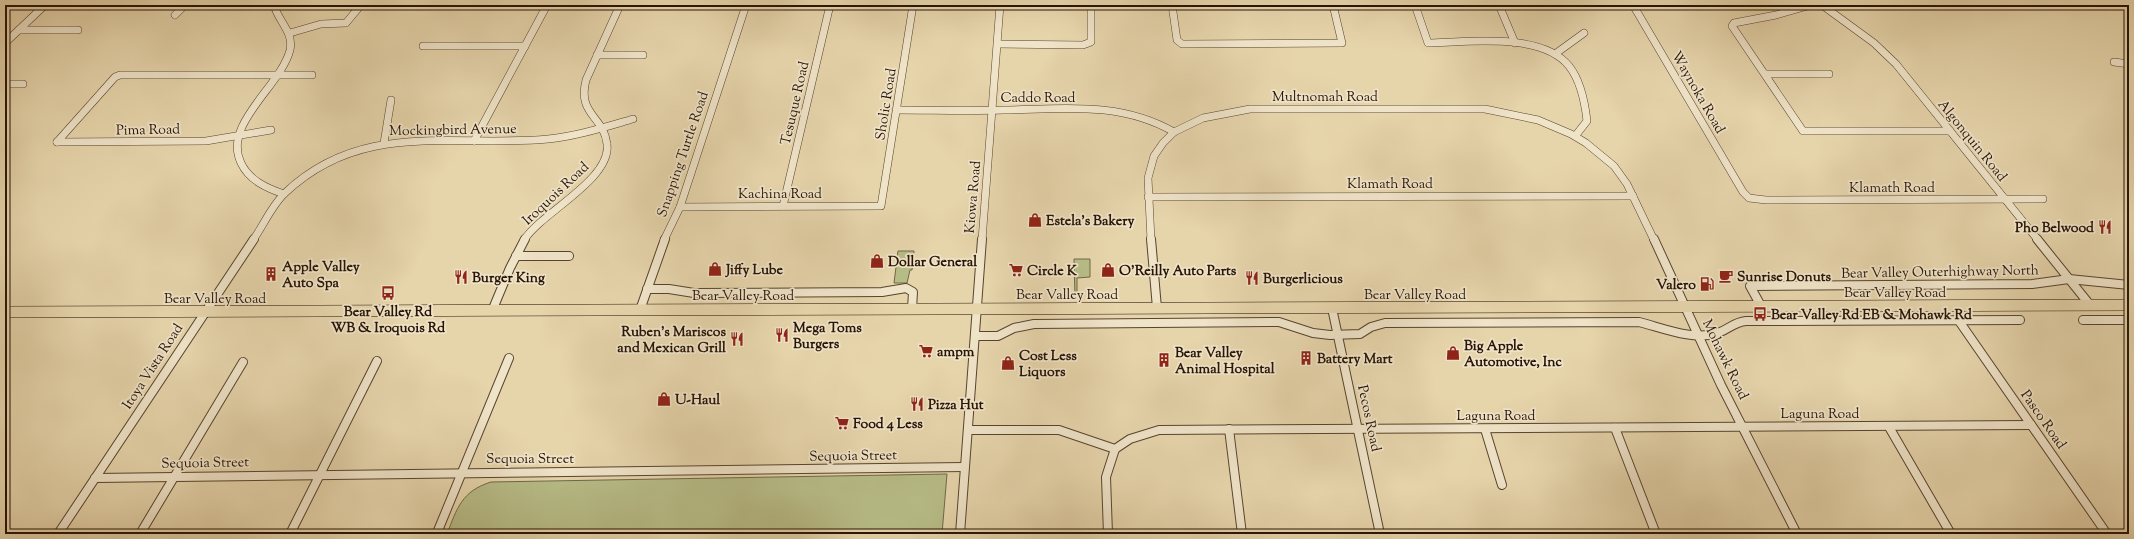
<svg xmlns="http://www.w3.org/2000/svg" width="2134" height="539" viewBox="0 0 2134 539" font-family="'Sorts Mill Goudy',serif">
	<rect width="100%" height="100%" fill="#e6d4ab"/>
	<filter id="stains"><feTurbulence type="fractalNoise" baseFrequency=".005" numOctaves="4"/><feColorMatrix values="0 0 0 0 .2 0 0 0 0 .09 0 0 0 0 .02 0 0 0 .5 -.17"/></filter>
	<radialGradient id="worn" r=".72"><stop offset=".6" stop-color="#630" stop-opacity="0"/><stop offset="1" stop-color="#630" stop-opacity=".3"/></radialGradient>
	<g fill="#b7bc87" stroke="#6f6846">
		<polygon points="898,251 914,251 912,270 910,270 907,283 894,283"/>
		<polygon points="1074,259 1090,259 1090,277 1077,278 1077,297 1075,297"/>
		<path d="M 947,474 L 942,534 L 447,534 C 457,508 462,491 491,482 Z"/>
	</g>
	<g fill="none" stroke-linecap="round" stroke-linejoin="round">
		<defs>
			<g id="minor-far1">
				<path d="M 274,5 C 278,21 294,32 290,50 C 281,86 222,124 241,163 C 249,180 266,188 284,194"/>
				<polyline points="1172,5 1177,40 1182,44 1342,43 1333,5"/>
				<path d="M 1415,5 L 1428,43 C 1467,42 1542,32 1569,66 C 1581,81 1585,103 1587,121 L 1576,135"/>
				<polyline points="1499,5 1515,43"/>
				<polyline points="1633,5 1743,192 1749,198 1766,200 2043,199"/>
				<polyline points="1811,5 1776,15 1734,23 1732,26 1803,131 1950,131"/>
				<polyline points="1822,5 1874,43 1896,64 2038,240"/>
				<polyline points="175,15 185,5"/>
				<polyline points="19,30 78,30"/>
				<polyline points="290,33 321,24 346,23 361,5"/>
				<polyline points="5,43 45,5"/>
				<polyline points="998,44 1083,45 1091,42 1091,5"/>
				<polyline points="423,46 525,46"/>
				<polyline points="1555,54 1584,33"/>
				<polyline points="597,55 643,55"/>
				<polyline points="2114,62 2129,64"/>
				<polyline points="1766,74 1829,74"/>
				<polyline points="5,84 23,84"/>
				<path d="M 897,110 C 933,110 968,111 1004,110 C 1064,109 1120,101 1174,132"/>
				<polyline points="474,141 547,5"/>
				<polyline points="57,142 115,77 120,75 312,75"/>
				<polyline points="57,142 206,141 271,130"/>
				<polyline points="384,143 391,100"/>
				<polyline points="1148,197 1633,196"/>
				<polyline points="783,206 830,5"/>
				<polyline points="680,207 881,206 913,5"/>
				<path d="M 253,240 C 263,226 272,205 285,193 C 363,119 454,148 548,139 C 577,136 605,127 633,119"/>
				<path d="M 524,240 C 542,212 612,179 607,144 C 604,116 577,115 586,80 L 620,5"/>
				<polyline points="664,240 680,207 746,5"/>
				<polyline points="982,240 1000,5"/>
				<polyline points="1151,240 1148,178 1154,156 1163,143 1174,132 1203,118 1250,109 1485,109 1538,120 1571,134 1586,143 1614,166 1627,184 1654,240"/>
			</g>
			<g id="minor">
				<polyline points="1151,239 1157,308"/>
				<polyline points="1654,239 1721,385 1797,534"/>
				<polyline points="2037,239 2090,305"/>
				<polyline points="516,256 569,256"/>
				<polyline points="647,289 669,289 694,293 882,292 906,288 913,292 912,309"/>
				<polyline points="1761,306 1750,286 2032,284 2069,279 2129,285"/>
				<polyline points="1332,308 1380,534"/>
				<polyline points="640,310 665,239"/>
				<polyline points="492,311 510,268 525,239"/>
				<polyline points="2083,320 2129,320"/>
				<polyline points="1959,321 2107,534"/>
				<path d="M 976,336 L 998,336 L 1014,328 L 1034,324 L 1279,322 L 1313,333 L 1330,335 L 1360,334 L 1371,327 L 1385,323 L 1639,322 C 1663,328 1693,341 1718,333 C 1729,329 1734,322 1746,321 L 2020,320"/>
				<polyline points="1889,427 1951,534"/>
				<polyline points="1615,428 1656,534"/>
				<polyline points="1229,429 1242,534"/>
				<polyline points="1485,429 1502,485"/>
				<polyline points="968,430 1059,430 1115,449 1130,439 1159,430 2031,425"/>
				<polyline points="95,478 964,467"/>
				<polyline points="437,533 509,358"/>
				<polyline points="58,534 254,239"/>
				<polyline points="140,534 243,362"/>
				<polyline points="290,534 377,361"/>
				<polyline points="960,534 982,239"/>
				<polyline points="1108,534 1106,477 1115,449"/>
			</g>
			<polyline id="major" points="5,312 2129,305"/>
		</defs>
		<use href="#minor-far1" stroke="#57442e" stroke-width="8"/>
		<use href="#minor" stroke="#57442e" stroke-width="10"/>
		<use href="#major" stroke="#271405" stroke-width="12"/>
		<use href="#minor-far1" stroke="#efe3c8" stroke-width="7"/>
		<use href="#minor" stroke="#efe3c8" stroke-width="8"/>
		<use href="#major" stroke="#e6d4ab" stroke-width="11"/>
	</g>
	<defs>
		<symbol id="shop-bare" viewBox="-9 -9 18 18"><path d="M-5-2.5h2.3a2.7 3.5 0 0 1 5.4 0H5L5.5 6h-11ZM-1.5-2.5h3a1.5 2.3 0 0 0-3 0Z" fill="#8f2418" stroke="#efe3c8" stroke-width="2.5" paint-order="stroke"/></symbol>
		<symbol id="restaurant-bare" viewBox="-9 -9 18 18"><path d="M-5-6h1v4h1v-4h1v4h1v-4h1v5L-1.5 .5V6h-2V.5L-5-1ZM5-6V6H3V1.5H1.5Q1.5-4 5-6Z" fill="#8f2418" stroke="#efe3c8" stroke-width="2.5" paint-order="stroke"/></symbol>
		<symbol id="supermarket-bare" viewBox="-9 -9 18 18"><path d="M-6-5.5h2.5l.6 2H6L4.5 2H-2.5L-4.4-4H-6ZM-1.5 3.2a1.3 1.3 0 1 0 .1 0ZM3 3.2a1.3 1.3 0 1 0 .1 0Z" fill="#8f2418" stroke="#efe3c8" stroke-width="2.5" paint-order="stroke"/></symbol>
		<symbol id="building-bare" viewBox="-9 -9 18 18"><path d="M-4-6H4V6H1V3H-1V6H-4ZM-2.5-4.3h1.7v1.8h-1.7ZM.8-4.3h1.7v1.8H.8ZM-2.5-1h1.7V.8h-1.7ZM.8-1h1.7V.8H.8Z" fill="#8f2418" stroke="#efe3c8" stroke-width="2.5" paint-order="stroke"/></symbol>
		<symbol id="cafe-bare" viewBox="-9 -9 18 18"><path d="M-5.5-4.5H6V0H3Q3 3.5 0 3.5H-2.5Q-5.5 3.5-5.5 0ZM3-3.2v2h1.7v-2ZM-6 4.5H4V6H-6Z" fill="#8f2418" stroke="#efe3c8" stroke-width="2.5" paint-order="stroke"/></symbol>
		<symbol id="fuel-bare" viewBox="-9 -9 18 18"><path d="M-5.5-6h7V0h2V4h1.3V-2.5L3-4.5l.8-.8L6-3V5H2.5V1h-1V6h-7ZM-4.2-4.7v3.2H.2V-4.7Z" fill="#8f2418" stroke="#efe3c8" stroke-width="2.5" paint-order="stroke"/></symbol>
		<symbol id="bus-bare" viewBox="-9 -9 18 18"><path d="M-5-6H5V4H4V6H2V4H-2V6H-4V4H-5ZM-3.5-4V0h7V-4ZM-3.5 1.2v1.5H-2V1.2ZM2 1.2v1.5H3.5V1.2Z" fill="#8f2418" stroke="#efe3c8" stroke-width="2.5" paint-order="stroke"/></symbol>
	</defs>
	<g fill-rule="evenodd">
		<use href="#shop-bare" x="1025" y="210" width="20" height="20"/>
		<use href="#restaurant-bare" x="2095" y="217" width="20" height="20"/>
		<use href="#shop-bare" x="867" y="251" width="20" height="20"/>
		<use href="#shop-bare" x="705" y="259" width="20" height="20"/>
		<use href="#supermarket-bare" x="1006" y="260" width="20" height="20"/>
		<use href="#shop-bare" x="1098" y="260" width="20" height="20"/>
		<use href="#building-bare" x="261" y="264" width="20" height="20"/>
		<use href="#cafe-bare" x="1716" y="266" width="20" height="20"/>
		<use href="#restaurant-bare" x="451" y="267" width="20" height="20"/>
		<use href="#restaurant-bare" x="1242" y="268" width="20" height="20"/>
		<use href="#fuel-bare" x="1697" y="274" width="20" height="20"/>
		<use href="#bus-bare" x="378" y="283" width="20" height="20"/>
		<use href="#bus-bare" x="1750" y="304" width="20" height="20"/>
		<use href="#restaurant-bare" x="772" y="325" width="20" height="20"/>
		<use href="#restaurant-bare" x="727" y="329" width="20" height="20"/>
		<use href="#supermarket-bare" x="916" y="341" width="20" height="20"/>
		<use href="#shop-bare" x="1443" y="343" width="20" height="20"/>
		<use href="#building-bare" x="1296" y="348" width="20" height="20"/>
		<use href="#building-bare" x="1154" y="350" width="20" height="20"/>
		<use href="#shop-bare" x="998" y="353" width="20" height="20"/>
		<use href="#shop-bare" x="654" y="389" width="20" height="20"/>
		<use href="#restaurant-bare" x="907" y="394" width="20" height="20"/>
		<use href="#supermarket-bare" x="832" y="413" width="20" height="20"/>
	</g>
	<g text-anchor="middle" stroke-width="3.5" stroke-linejoin="round" paint-order="stroke">
		<g font-size="14" fill="#271405" stroke="#efe3c8">
			<text transform="translate(1699 92) rotate(60)" y="5">Waynoka Road</text>
			<text x="1325" y="101">Multnomah Road</text>
			<text x="1038" y="102">Caddo Road</text>
			<text transform="translate(794 103) rotate(-77)" y="5">Tesuque Road</text>
			<text transform="translate(885 104) rotate(-81)" y="5">Sholic Road</text>
			<text transform="translate(148 129) rotate(-1)" y="5">Pima Road</text>
			<text transform="translate(453 129) rotate(-1)" y="5">Mockingbird Avenue</text>
			<text transform="translate(1973 140) rotate(51)" y="5">Algonquin Road</text>
			<text transform="translate(682 154) rotate(-71)" y="5">Snapping Turtle Road</text>
			<text x="1390" y="188">Klamath Road</text>
			<text x="1892" y="192">Klamath Road</text>
			<text transform="translate(555 193) rotate(-43)" y="5">Iroquois Road</text>
			<text x="780" y="198">Kachina Road</text>
			<text transform="translate(972 197) rotate(-85)" y="5">Kiowa Road</text>
			<text transform="translate(1940 271) rotate(-1)" y="5">Bear Valley Outerhighway North</text>
			<text x="1895" y="297">Bear Valley Road</text>
			<text x="1067" y="299">Bear Valley Road</text>
			<text x="1415" y="299">Bear Valley Road</text>
			<text x="743" y="300">Bear Valley Road</text>
			<text x="215" y="303">Bear Valley Road</text>
			<text transform="translate(1726 359) rotate(64)" y="5">Mohawk Road</text>
			<text transform="translate(152 366) rotate(-57)" y="5">Itoya Vista Road</text>
			<text x="1820" y="418">Laguna Road</text>
			<text x="1496" y="420">Laguna Road</text>
			<text transform="translate(1370 418) rotate(78)" y="5">Pecos Road</text>
			<text transform="translate(2044 419) rotate(55)" y="5">Pasco Road</text>
			<text transform="translate(853 455) rotate(-1)" y="5">Sequoia Street</text>
			<text x="530" y="463">Sequoia Street</text>
			<text transform="translate(205 462) rotate(-1)" y="5">Sequoia Street</text>
		</g>
		<g font-size="14" font-weight="bold" fill="#271405" stroke="#efe3c8" text-anchor="start">
			<text x="1046" y="225">Estela's Bakery</text>
			<text x="2094" y="232" text-anchor="end">Pho Belwood</text>
			<text x="888" y="266">Dollar General</text>
			<text x="282" y="271">Apple Valley<tspan x="282" dy="16">Auto Spa</tspan></text>
			<text x="726" y="274">Jiffy Lube</text>
			<text x="1027" y="275">Circle K</text>
			<text x="1119" y="275">O'Reilly Auto Parts</text>
			<text x="1737" y="281">Sunrise Donuts</text>
			<text x="472" y="282">Burger King</text>
			<text x="1263" y="283">Burgerlicious</text>
			<text x="1696" y="289" text-anchor="end">Valero</text>
			<text x="388" y="316" text-anchor="middle">Bear Valley Rd<tspan x="388" dy="16">WB &amp; Iroquois Rd</tspan></text>
			<text x="1771" y="319">Bear Valley Rd EB &amp; Mohawk Rd</text>
			<text x="793" y="332">Mega Toms<tspan x="793" dy="16">Burgers</tspan></text>
			<text x="726" y="336" text-anchor="end">Ruben's Mariscos<tspan x="726" dy="16">and Mexican Grill</tspan></text>
			<text x="1464" y="350">Big Apple<tspan x="1464" dy="16">Automotive, Inc</tspan></text>
			<text x="937" y="356">ampm</text>
			<text x="1175" y="357">Bear Valley<tspan x="1175" dy="16">Animal Hospital</tspan></text>
			<text x="1019" y="360">Cost Less<tspan x="1019" dy="16">Liquors</tspan></text>
			<text x="1317" y="363">Battery Mart</text>
			<text x="675" y="404">U-Haul</text>
			<text x="928" y="409">Pizza Hut</text>
			<text x="853" y="428">Food 4 Less</text>
		</g>
	</g>
	<rect width="2134" height="539" fill="none" stroke="#e6d4ab" stroke-width="20"/>
	<rect x="6" y="6" width="2122" height="527" fill="none" stroke="#271405" stroke-width="2"/>
	<rect x="10" y="10" width="2114" height="519" fill="none" stroke="#271405"/>
	<rect width="100%" height="100%" filter="url(#stains)"/>
	<rect width="100%" height="100%" fill="url(#worn)"/>
</svg>
